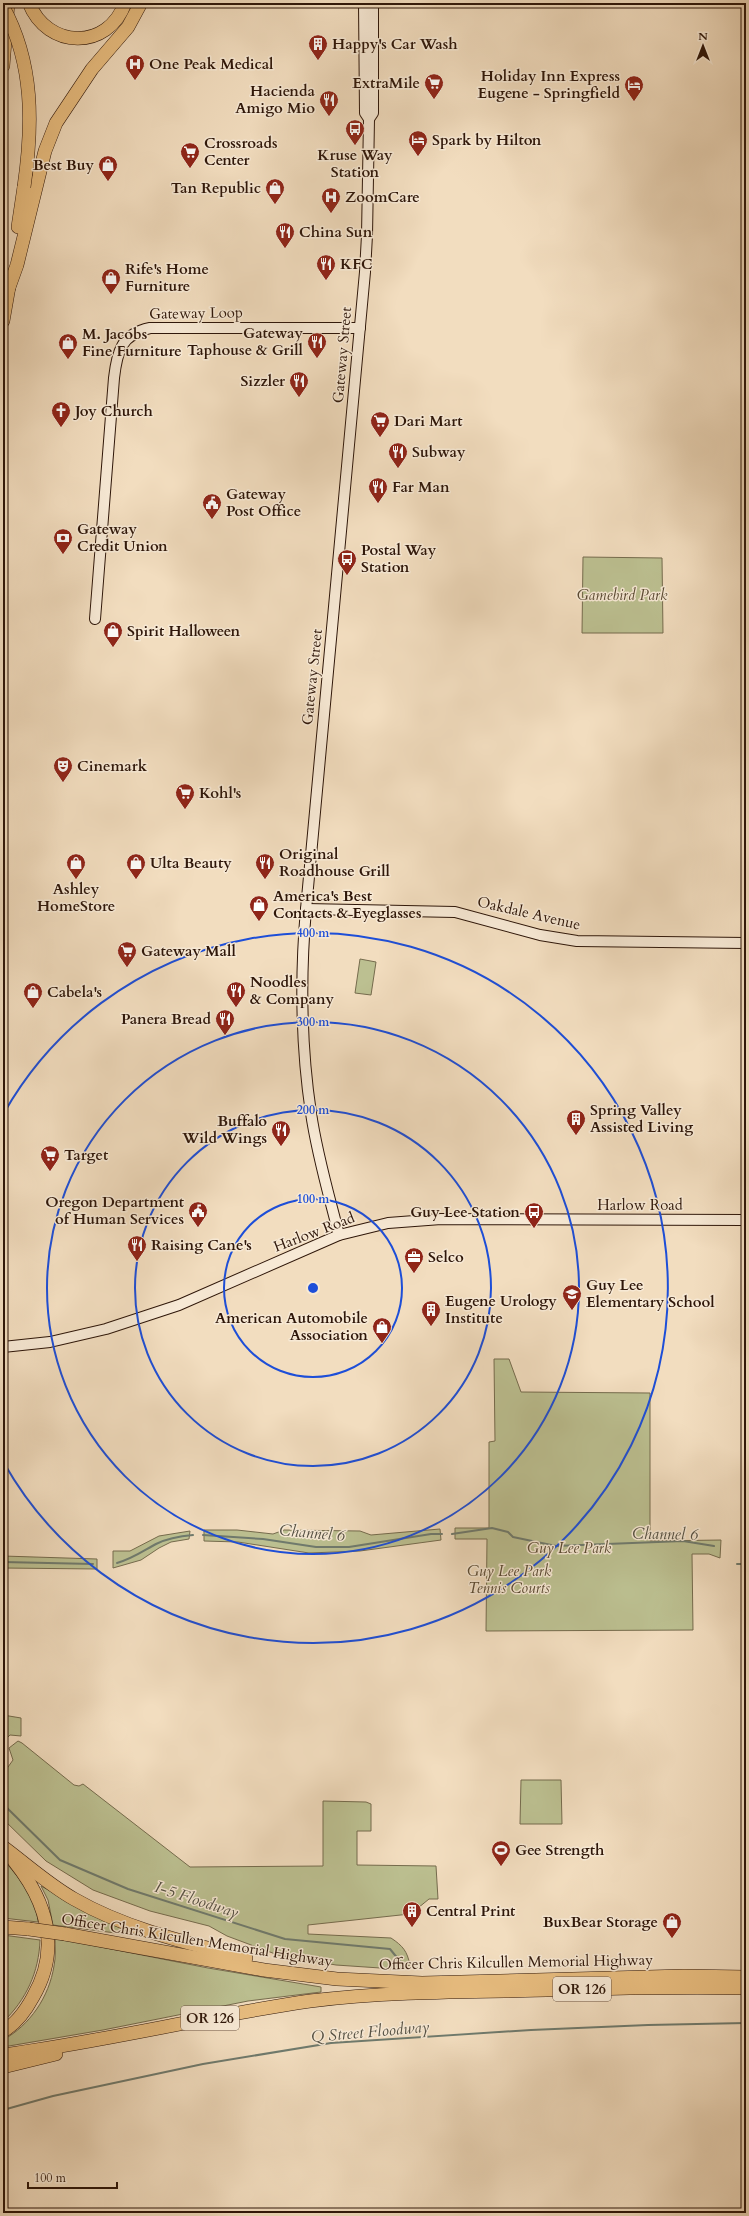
<svg xmlns="http://www.w3.org/2000/svg" width="749" height="2216" viewBox="0 0 749 2216" font-family="Cardo,serif">
	<rect width="100%" height="100%" fill="#f2ddbf"/>
	<filter id="stains"><feTurbulence type="fractalNoise" baseFrequency=".005" numOctaves="4"/><feColorMatrix values="0 0 0 0 .2 0 0 0 0 .09 0 0 0 0 .02 0 0 0 .5 -.17"/></filter>
	<radialGradient id="worn" r=".72"><stop offset=".6" stop-color="#630" stop-opacity="0"/><stop offset="1" stop-color="#630" stop-opacity=".3"/></radialGradient>
	<g fill="#bcc091" stroke="#756b4d">
		<polygon points="583,557 662,558 663,633 582,633"/>
		<polygon points="360,959 376,962 371,995 355,993"/>
		<polygon points="494,1359 509,1359 521,1392 650,1393 650,1541 721,1540 720,1558 709,1554 692,1554 693,1630 486,1631 487,1539 455,1539 455,1528 489,1528 489,1442 495,1441"/>
		<polygon points="440,1529 441,1540 360,1551 309,1553 238,1542 204,1541 204,1530 237,1530 273,1534 284,1530 360,1531 371,1535"/>
		<polygon points="190,1531 189,1539 171,1542 159,1548 141,1560 113,1568 113,1551 130,1551 159,1536"/>
		<polygon points="3,1556 97,1559 97,1569 3,1568"/>
		<polygon points="3,1715 21,1718 21,1736 10,1735 3,1742"/>
		<path d="M 18,1741 L 22,1743 L 74,1785 L 79,1786 L 83,1784 L 190,1867 L 323,1866 L 323,1801 L 366,1802 L 371,1804 L 371,1831 L 357,1831 L 357,1865 L 436,1866 L 438,1899 L 429,1899 L 418,1908 L 419,1913 L 308,1925 L 308,1934 L 391,1938 C 403,1946 407,1951 410,1965 L 395,1969 L 336,1965 L 278,1955 L 227,1936 L 209,1926 L 150,1911 L 93,1890 L 46,1861 L 3,1819 L 3,1774 L 13,1760 L 9,1748 Z"/>
		<polygon points="521,1780 561,1780 562,1824 520,1824"/>
		<path d="M 3,1859 C 18,1877 36,1897 38,1922 L 3,1918 Z"/>
		<polygon points="41,1886 113,1925 139,1936 53,1925 48,1900"/>
		<path d="M 3,1935 L 40,1940 C 39,1972 26,2000 3,2022 Z"/>
		<path d="M 55,1938 L 208,1968 L 321,1987 L 321,1992 L 248,2001 L 103,2030 L 3,2047 L 3,2040 C 30,2025 49,1997 54,1966 C 56,1957 55,1947 55,1938 Z"/>
	</g>
	<g fill="none" stroke-linecap="round" stroke-linejoin="round">
		<g stroke="#6f7a6d" stroke-width="2">
			<polyline points="452,1534 492,1528 508,1532 513,1537 556,1546 683,1541 714,1546"/>
			<polyline points="203,1535 263,1539 316,1547 349,1547 431,1534 442,1534"/>
			<polyline points="3,1562 93,1564"/>
			<path d="M 117,1563 C 132,1559 143,1551 156,1544 C 168,1538 181,1536 193,1535"/>
			<polyline points="737,1564 746,1564"/>
			<polyline points="3,1804 60,1860 128,1889 285,1939 390,1949 403,1965"/>
			<polyline points="3,2110 53,2096 203,2064 331,2043 531,2030 648,2025 746,2023"/>
		</g>
		<defs>
			<g id="secondary">
				<polyline points="369,119 373,113 373,3"/>
				<path d="M 95,619 L 114,378 C 117,352 121,334 150,328 L 360,328"/>
				<polyline points="306,909 455,912 540,935 577,941 746,943"/>
				<path d="M 339,1235 C 329,1195 317,1155 311,1113 C 301,1046 300,978 306,909 L 365,272 L 367,235 L 369,119 L 365,113 L 364,3"/>
				<polyline points="3,1347 50,1342 106,1329 179,1305 339,1235 388,1223 441,1219 746,1220"/>
			</g>
			<g id="highway">
				<path d="M 29,3 C 47,49 108,51 125,3"/>
				<polyline points="3,66 8,3"/>
				<polyline points="18,227 24,187"/>
				<polyline points="8,290 17,265 45,151 56,123 92,69 128,27 141,3"/>
				<polyline points="3,321 10,281"/>
				<path d="M 3,1847 C 26,1864 49,1885 74,1899 C 126,1929 188,1943 246,1958"/>
				<polyline points="3,1927 29,1929"/>
				<polyline points="65,1934 264,1970 337,1979 422,1983 684,1976 746,1977"/>
				<path d="M 3,2031 C 16,2024 26,2010 33,1997 C 61,1949 47,1902 14,1861"/>
				<path d="M 3,2055 C 106,2041 207,2016 310,2001 C 375,1993 440,1992 505,1991 C 586,1989 666,1986 746,1988"/>
				<polyline points="3,2067 56,2054"/>
			</g>
		</defs>
		<use href="#secondary" stroke="#2e1609" stroke-width="12"/>
		<use href="#highway" stroke="#2e1609" stroke-width="14"/>
		<use href="#secondary" stroke="#f7e9d5" stroke-width="10"/>
		<use href="#highway" stroke="#e9be80" stroke-width="13"/>
		<defs>
			<g id="highway-bridge">
				<path d="M 3,7 C 34,63 33,125 24,187"/>
				<polyline points="29,1929 65,1934"/>
			</g>
		</defs>
		<use href="#highway-bridge" stroke="#2e1609" stroke-width="14" stroke-linecap="butt"/>
		<use href="#highway-bridge" stroke="#e9be80" stroke-width="13"/>
	</g>
	<g fill="none" stroke="#1d4ed8" stroke-width="2">
		<circle cx="313" cy="1288" r="89"/>
		<circle cx="313" cy="1288" r="178"/>
		<circle cx="313" cy="1288" r="266"/>
		<path d="M4 1113A355 355 0 1 1 4 1463"/>
	</g>
	<defs>
		<symbol id="building-pin" viewBox="-11 -11 22 30"><path d="M0 17L-7.5 6A9.5 9.5 0 1 1 7.5 6Z" fill="#8f2418" stroke="#f7e9d5"/><path d="M-4-6H4V6H1V3H-1V6H-4ZM-2.5-4.3h1.7v1.8h-1.7ZM.8-4.3h1.7v1.8H.8ZM-2.5-1h1.7V.8h-1.7ZM.8-1h1.7V.8H.8Z" fill="#fff"/></symbol>
		<symbol id="hospital-pin" viewBox="-11 -11 22 30"><path d="M0 17L-7.5 6A9.5 9.5 0 1 1 7.5 6Z" fill="#8f2418" stroke="#f7e9d5"/><path d="M-5-5h3v3.5h4V-5h3V5h-3V1.5h-4V5h-3Z" fill="#fff"/></symbol>
		<symbol id="supermarket-pin" viewBox="-11 -11 22 30"><path d="M0 17L-7.5 6A9.5 9.5 0 1 1 7.5 6Z" fill="#8f2418" stroke="#f7e9d5"/><path d="M-6-5.5h2.5l.6 2H6L4.5 2H-2.5L-4.4-4H-6ZM-1.5 3.2a1.3 1.3 0 1 0 .1 0ZM3 3.2a1.3 1.3 0 1 0 .1 0Z" fill="#fff"/></symbol>
		<symbol id="hotel-pin" viewBox="-11 -11 22 30"><path d="M0 17L-7.5 6A9.5 9.5 0 1 1 7.5 6Z" fill="#8f2418" stroke="#f7e9d5"/><path d="M-6-4.5h1.5V1H6V5H4.5V3h-9V5H-6ZM-4 0a1.8 1.8 0 1 1 3.6 0ZM.5 0V-2.5h3Q6-2.5 6 0Z" fill="#fff"/></symbol>
		<symbol id="restaurant-pin" viewBox="-11 -11 22 30"><path d="M0 17L-7.5 6A9.5 9.5 0 1 1 7.5 6Z" fill="#8f2418" stroke="#f7e9d5"/><path d="M-5-6h1v4h1v-4h1v4h1v-4h1v5L-1.5 .5V6h-2V.5L-5-1ZM5-6V6H3V1.5H1.5Q1.5-4 5-6Z" fill="#fff"/></symbol>
		<symbol id="bus-pin" viewBox="-11 -11 22 30"><path d="M0 17L-7.5 6A9.5 9.5 0 1 1 7.5 6Z" fill="#8f2418" stroke="#f7e9d5"/><path d="M-5-6H5V4H4V6H2V4H-2V6H-4V4H-5ZM-3.5-4V0h7V-4ZM-3.5 1.2v1.5H-2V1.2ZM2 1.2v1.5H3.5V1.2Z" fill="#fff"/></symbol>
		<symbol id="shop-pin" viewBox="-11 -11 22 30"><path d="M0 17L-7.5 6A9.5 9.5 0 1 1 7.5 6Z" fill="#8f2418" stroke="#f7e9d5"/><path d="M-5-2.5h2.3a2.7 3.5 0 0 1 5.4 0H5L5.5 6h-11ZM-1.5-2.5h3a1.5 2.3 0 0 0-3 0Z" fill="#fff"/></symbol>
		<symbol id="church-pin" viewBox="-11 -11 22 30"><path d="M0 17L-7.5 6A9.5 9.5 0 1 1 7.5 6Z" fill="#8f2418" stroke="#f7e9d5"/><path d="M-1.2-6h2.4v3.5h3.3v2.4h-3.3V6h-2.4V-.1h-3.3v-2.4h3.3Z" fill="#fff"/></symbol>
		<symbol id="civic-pin" viewBox="-11 -11 22 30"><path d="M0 17L-7.5 6A9.5 9.5 0 1 1 7.5 6Z" fill="#8f2418" stroke="#f7e9d5"/><path d="M-.6-6.5H3V-4.5H.6V-3L4-1V1h2V6H-6V1h2V-1L-.6-3ZM-1.2 2.5V6h2.4V2.5Z" fill="#fff"/></symbol>
		<symbol id="bank-pin" viewBox="-11 -11 22 30"><path d="M0 17L-7.5 6A9.5 9.5 0 1 1 7.5 6Z" fill="#8f2418" stroke="#f7e9d5"/><path d="M-6-4H6V4H-6ZM0-2.3a2.3 2.3 0 1 0 0 4.6a2.3 2.3 0 1 0 0-4.6Z" fill="#fff"/></symbol>
		<symbol id="theatre-pin" viewBox="-11 -11 22 30"><path d="M0 17L-7.5 6A9.5 9.5 0 1 1 7.5 6Z" fill="#8f2418" stroke="#f7e9d5"/><path d="M-5-5.5Q0-4 5-5.5V0Q5 5 0 6Q-5 5-5 0ZM-3.3-2.5H-1v1.5H-3.3ZM1-2.5H3.3v1.5H1ZM-2.8 1Q0 5.5 2.8 1Z" fill="#fff"/></symbol>
		<symbol id="office-pin" viewBox="-11 -11 22 30"><path d="M0 17L-7.5 6A9.5 9.5 0 1 1 7.5 6Z" fill="#8f2418" stroke="#f7e9d5"/><path d="M-6-3h4V-5.5h4V-3h4V5H-6ZM-1-4.5V-3h2v-1.5ZM-6 0V1H6V0Z" fill="#fff"/></symbol>
		<symbol id="school-pin" viewBox="-11 -11 22 30"><path d="M0 17L-7.5 6A9.5 9.5 0 1 1 7.5 6Z" fill="#8f2418" stroke="#f7e9d5"/><path d="M0-5L7-2L0 1L-7-2ZM-4 1L0 2.5L4 1V4Q0 6-4 4Z" fill="#fff"/></symbol>
		<symbol id="stadium-pin" viewBox="-11 -11 22 30"><path d="M0 17L-7.5 6A9.5 9.5 0 1 1 7.5 6Z" fill="#8f2418" stroke="#f7e9d5"/><path d="M0-5a6.5 5 0 1 0 0 10a6.5 5 0 1 0 0-10ZM-3.5-1.8h7v3.6h-7Z" fill="#fff"/></symbol>
	</defs>
	<g fill-rule="evenodd">
		<use href="#building-pin" x="307" y="33" width="22" height="30"/>
		<use href="#hospital-pin" x="124" y="53" width="22" height="30"/>
		<use href="#supermarket-pin" x="423" y="72" width="22" height="30"/>
		<use href="#hotel-pin" x="623" y="74" width="22" height="30"/>
		<use href="#restaurant-pin" x="318" y="89" width="22" height="30"/>
		<use href="#bus-pin" x="344" y="118" width="22" height="30"/>
		<use href="#hotel-pin" x="407" y="129" width="22" height="30"/>
		<use href="#supermarket-pin" x="179" y="141" width="22" height="30"/>
		<use href="#shop-pin" x="97" y="154" width="22" height="30"/>
		<use href="#shop-pin" x="264" y="177" width="22" height="30"/>
		<use href="#hospital-pin" x="320" y="186" width="22" height="30"/>
		<use href="#restaurant-pin" x="274" y="221" width="22" height="30"/>
		<use href="#restaurant-pin" x="315" y="253" width="22" height="30"/>
		<use href="#shop-pin" x="100" y="267" width="22" height="30"/>
		<use href="#restaurant-pin" x="306" y="331" width="22" height="30"/>
		<use href="#shop-pin" x="57" y="332" width="22" height="30"/>
		<use href="#restaurant-pin" x="288" y="370" width="22" height="30"/>
		<use href="#church-pin" x="50" y="400" width="22" height="30"/>
		<use href="#supermarket-pin" x="369" y="410" width="22" height="30"/>
		<use href="#restaurant-pin" x="387" y="441" width="22" height="30"/>
		<use href="#restaurant-pin" x="367" y="476" width="22" height="30"/>
		<use href="#civic-pin" x="201" y="492" width="22" height="30"/>
		<use href="#bank-pin" x="52" y="527" width="22" height="30"/>
		<use href="#bus-pin" x="336" y="548" width="22" height="30"/>
		<use href="#shop-pin" x="102" y="620" width="22" height="30"/>
		<use href="#theatre-pin" x="52" y="755" width="22" height="30"/>
		<use href="#supermarket-pin" x="174" y="782" width="22" height="30"/>
		<use href="#shop-pin" x="65" y="852" width="22" height="30"/>
		<use href="#shop-pin" x="125" y="852" width="22" height="30"/>
		<use href="#restaurant-pin" x="254" y="852" width="22" height="30"/>
		<use href="#shop-pin" x="248" y="894" width="22" height="30"/>
		<use href="#supermarket-pin" x="116" y="940" width="22" height="30"/>
		<use href="#restaurant-pin" x="225" y="980" width="22" height="30"/>
		<use href="#shop-pin" x="22" y="981" width="22" height="30"/>
		<use href="#restaurant-pin" x="214" y="1008" width="22" height="30"/>
		<use href="#building-pin" x="565" y="1108" width="22" height="30"/>
		<use href="#restaurant-pin" x="270" y="1119" width="22" height="30"/>
		<use href="#supermarket-pin" x="39" y="1144" width="22" height="30"/>
		<use href="#civic-pin" x="187" y="1200" width="22" height="30"/>
		<use href="#bus-pin" x="523" y="1201" width="22" height="30"/>
		<use href="#restaurant-pin" x="126" y="1234" width="22" height="30"/>
		<use href="#office-pin" x="403" y="1246" width="22" height="30"/>
		<use href="#school-pin" x="561" y="1283" width="22" height="30"/>
		<use href="#building-pin" x="420" y="1299" width="22" height="30"/>
		<use href="#shop-pin" x="371" y="1316" width="22" height="30"/>
		<use href="#stadium-pin" x="490" y="1839" width="22" height="30"/>
		<use href="#building-pin" x="401" y="1900" width="22" height="30"/>
		<use href="#shop-pin" x="661" y="1911" width="22" height="30"/>
	</g>
	<g text-anchor="middle" stroke-width="3" stroke-linejoin="round" paint-order="stroke">
		<g fill="#f7e9d5" stroke="#6a5546" stroke-width="1">
			<rect x="553" y="1977" width="58" height="24" rx="3"/>
			<rect x="181" y="2006" width="58" height="24" rx="3"/>
		</g>
		<g font-size="14" font-weight="bold" fill="#2e1609">
			<text x="582" y="1994">OR 126</text>
			<text x="210" y="2023">OR 126</text>
		</g>
		<g font-size="15" font-weight="bold" fill="#2e1609" stroke="#f7e9d5" text-anchor="start">
			<text x="332" y="49">Happy's Car Wash</text>
			<text x="149" y="69">One Peak Medical</text>
			<text x="620" y="81" text-anchor="end">Holiday Inn Express<tspan x="620" dy="17">Eugene - Springfield</tspan></text>
			<text x="420" y="88" text-anchor="end">ExtraMile</text>
			<text x="315" y="96" text-anchor="end">Hacienda<tspan x="315" dy="17">Amigo Mio</tspan></text>
			<text x="432" y="145">Spark by Hilton</text>
			<text x="204" y="148">Crossroads<tspan x="204" dy="17">Center</tspan></text>
			<text x="355" y="160" text-anchor="middle">Kruse Way<tspan x="355" dy="17">Station</tspan></text>
			<text x="94" y="170" text-anchor="end">Best Buy</text>
			<text x="261" y="193" text-anchor="end">Tan Republic</text>
			<text x="345" y="202">ZoomCare</text>
			<text x="299" y="237">China Sun</text>
			<text x="340" y="269">KFC</text>
			<text x="125" y="274">Rife's Home<tspan x="125" dy="17">Furniture</tspan></text>
			<text x="303" y="338" text-anchor="end">Gateway<tspan x="303" dy="17">Taphouse &amp; Grill</tspan></text>
			<text x="82" y="339">M. Jacobs<tspan x="82" dy="17">Fine Furniture</tspan></text>
			<text x="285" y="386" text-anchor="end">Sizzler</text>
			<text x="75" y="416">Joy Church</text>
			<text x="394" y="426">Dari Mart</text>
			<text x="412" y="457">Subway</text>
			<text x="392" y="492">Far Man</text>
			<text x="226" y="499">Gateway<tspan x="226" dy="17">Post Office</tspan></text>
			<text x="77" y="534">Gateway<tspan x="77" dy="17">Credit Union</tspan></text>
			<text x="361" y="555">Postal Way<tspan x="361" dy="17">Station</tspan></text>
			<text x="127" y="636">Spirit Halloween</text>
			<text x="77" y="771">Cinemark</text>
			<text x="199" y="798">Kohl's</text>
			<text x="279" y="859">Original<tspan x="279" dy="17">Roadhouse Grill</tspan></text>
			<text x="150" y="868">Ulta Beauty</text>
			<text x="76" y="894" text-anchor="middle">Ashley<tspan x="76" dy="17">HomeStore</tspan></text>
			<text x="273" y="901">America's Best<tspan x="273" dy="17">Contacts &amp; Eyeglasses</tspan></text>
			<text x="141" y="956">Gateway Mall</text>
			<text x="250" y="987">Noodles<tspan x="250" dy="17">&amp; Company</tspan></text>
			<text x="47" y="997">Cabela's</text>
			<text x="211" y="1024" text-anchor="end">Panera Bread</text>
			<text x="590" y="1115">Spring Valley<tspan x="590" dy="17">Assisted Living</tspan></text>
			<text x="267" y="1126" text-anchor="end">Buffalo<tspan x="267" dy="17">Wild Wings</tspan></text>
			<text x="64" y="1160">Target</text>
			<text x="184" y="1207" text-anchor="end">Oregon Department<tspan x="184" dy="17">of Human Services</tspan></text>
			<text x="520" y="1217" text-anchor="end">Guy Lee Station</text>
			<text x="151" y="1250">Raising Cane's</text>
			<text x="428" y="1262">Selco</text>
			<text x="586" y="1290">Guy Lee<tspan x="586" dy="17">Elementary School</tspan></text>
			<text x="445" y="1306">Eugene Urology<tspan x="445" dy="17">Institute</tspan></text>
			<text x="368" y="1323" text-anchor="end">American Automobile<tspan x="368" dy="17">Association</tspan></text>
			<text x="515" y="1855">Gee Strength</text>
			<text x="426" y="1916">Central Print</text>
			<text x="658" y="1927" text-anchor="end">BuxBear Storage</text>
		</g>
		<g font-size="15" fill="#2e1609" stroke="#f7e9d5">
			<text transform="translate(196 313) rotate(-1)" y="5">Gateway Loop</text>
			<text transform="translate(342 355) rotate(-85)" y="5">Gateway Street</text>
			<text transform="translate(312 677) rotate(-84)" y="5">Gateway Street</text>
			<text transform="translate(529 913) rotate(13)" y="5">Oakdale Avenue</text>
			<text x="640" y="1210">Harlow Road</text>
			<text transform="translate(314 1232) rotate(-21)" y="5">Harlow Road</text>
			<text transform="translate(197 1940) rotate(9)" y="5">Officer Chris Kilcullen Memorial Highway</text>
			<text transform="translate(516 1962) rotate(-1)" y="5">Officer Chris Kilcullen Memorial Highway</text>
		</g>
		<g font-size="15" font-style="italic" fill="#594932" stroke="#f7e9d5">
			<text x="622" y="600">Gamebird Park</text>
			<text x="569" y="1553">Guy Lee Park</text>
			<text x="509" y="1576">Guy Lee Park<tspan x="509" dy="17">Tennis Courts</tspan></text>
		</g>
		<g font-size="16" font-style="italic" fill="#545043" stroke="#f7e9d5">
			<text transform="translate(312 1532) rotate(5)" y="6">Channel 6</text>
			<text transform="translate(665 1533) rotate(1)" y="6">Channel 6</text>
			<text transform="translate(197 1899) rotate(18)" y="6">I-5 Floodway</text>
			<text transform="translate(370 2031) rotate(-5)" y="6">Q Street Floodway</text>
		</g>
	</g>
	<circle cx="313" cy="1288" r="6" fill="#1d4ed8" stroke="#f7e9d5" stroke-width="2"/>
	<g font-size="12" text-anchor="middle" font-weight="bold" fill="#1d4ed8" stroke="#f7e9d5" stroke-width="3" stroke-linejoin="round" paint-order="stroke">
		<text x="313" y="937">400 m</text>
		<text x="313" y="1026">300 m</text>
		<text x="313" y="1114">200 m</text>
		<text x="313" y="1203">100 m</text>
	</g>
	<rect width="749" height="2216" fill="none" stroke="#f2ddbf" stroke-width="16"/>
	<rect x="4" y="4" width="741" height="2208" fill="none" stroke="#2e1609" stroke-width="2"/>
	<rect x="8" y="8" width="733" height="2200" fill="none" stroke="#2e1609"/>
	<g transform="translate(703 46)" stroke="#f7e9d5" stroke-width="3" paint-order="stroke">
	<path d="M0-3L7 15L0 10L-7 15Z" fill="#2e1609"/>
	<text y="-6" font-size="11" font-weight="bold" text-anchor="middle" fill="#2e1609">N</text>
	</g>
	<path d="M28 2182v6h89v-6" fill="none" stroke="#2e1609" stroke-width="2"/>
	<text x="34" y="2182" font-size="12" fill="#2e1609" stroke="#f7e9d5" stroke-width="3" paint-order="stroke">100 m</text>
	<rect width="100%" height="100%" filter="url(#stains)"/>
	<rect width="100%" height="100%" fill="url(#worn)"/>
</svg>
